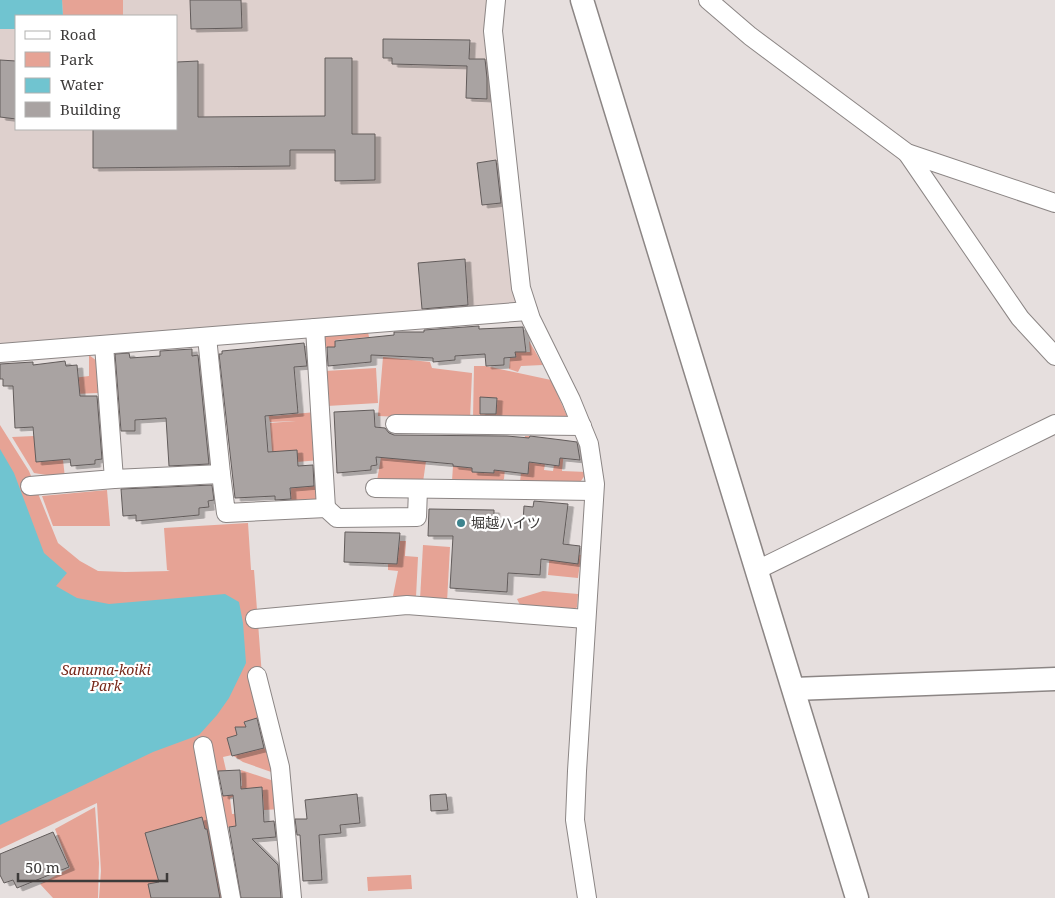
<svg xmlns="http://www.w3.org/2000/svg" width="1055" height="898" viewBox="0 0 1055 898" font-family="'Noto Serif','Noto Sans JP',serif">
	<defs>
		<filter id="shadow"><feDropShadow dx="5.5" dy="3" stdDeviation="0" flood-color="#0004"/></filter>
	</defs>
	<rect width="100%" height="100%" fill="#e6dfde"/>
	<path fill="#ded0cd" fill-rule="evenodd" d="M 0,0 L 489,0 L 514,258 L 510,275 L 516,304 L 0,345 ZM 16,16 L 176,16 L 176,129 L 16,129 Z"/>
	<g fill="#e6a395">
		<polygon points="62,0 123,0 123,16 63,16"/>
		<polygon points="368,332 369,337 335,340 335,347 325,348 324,336"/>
		<polygon points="529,341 543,365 521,366 518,372 509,369 510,358 515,357 515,352 530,352"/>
		<polygon points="89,355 97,361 98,393 50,395 49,381 89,376"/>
		<polygon points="383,357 430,362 432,368 472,373 470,420 378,416"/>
		<polygon points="474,366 486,366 551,380 567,416 564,419 473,419"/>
		<polygon points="376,368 378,403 327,406 325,371"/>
		<polygon points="316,412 320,460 273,464 270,423 296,421 270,422 268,414 273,414 273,416"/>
		<polygon points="0,425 29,471 58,543 80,561 98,571 125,572 170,571 167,570 164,528 248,523 251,570 254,570 265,716 244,722 246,727 237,735 227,738 232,755 266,748 265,742 277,774 243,762 232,755 223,757 226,770 214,773 229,898 99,898 101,871 97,803 0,849"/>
		<polygon points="34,436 63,460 65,478 34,473 12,437"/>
		<polygon points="525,436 530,436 527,462 545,464 544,470 553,471 554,465 559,465 562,440 565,440 562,471 587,472 579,484 520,482"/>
		<polygon points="381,457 426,461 423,482 377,481"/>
		<polygon points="453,466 472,468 472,472 493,473 494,467 505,468 504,479 500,483 452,481"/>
		<polygon points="321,485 321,499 291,505 291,488"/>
		<polygon points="107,490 110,526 53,526 42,496"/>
		<polygon points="400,541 406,541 405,556 418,557 416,597 393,596 398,571 388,570 388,564 398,549 399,548"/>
		<polygon points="423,545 450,547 447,602 420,600"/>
		<polygon points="550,552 581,555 578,578 548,575"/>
		<polygon points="543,591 578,594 577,607 575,609 520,605 517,599"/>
		<polygon points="241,770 280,783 281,809 264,810 262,787 230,798 232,814 244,813 246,825 220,828 216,796 229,794 229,786 242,786"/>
		<polygon points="95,807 99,863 98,898 53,898 40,884 70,868 55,829"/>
		<polygon points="411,875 412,889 368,891 367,877"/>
	</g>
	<g fill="#70c4d0">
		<polygon points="0,0 62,0 63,16 16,16 16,29 0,29"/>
		<polygon points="0,449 14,473 44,553 67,573 56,586 77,598 109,604 225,594 239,602 243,623 246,663 229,698 217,715 199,735 153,752 0,825"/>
	</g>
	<g fill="#a9a3a2" stroke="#625c5b" filter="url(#shadow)">
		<polygon points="190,0 241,0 242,28 191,29"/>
		<polygon points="383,39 470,40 469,59 485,59 487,78 487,99 466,98 467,66 392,64 392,58 383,58"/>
		<polygon points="325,58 352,58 352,134 375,134 375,180 335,181 335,150 290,150 290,166 93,168 93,129 176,129 177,62 198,61 198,117 325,116"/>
		<polygon points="0,60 16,61 16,119 0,117"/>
		<polygon points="496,160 501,203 482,205 477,163"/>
		<polygon points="465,259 468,305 422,309 418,263"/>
		<polygon points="479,326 479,329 523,327 526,352 515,352 516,357 504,358 504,365 486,366 485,354 455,356 455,360 433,362 433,358 371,355 371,362 328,366 327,347 335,347 335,341 394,335 394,332 424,332 424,330"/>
		<polygon points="304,343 307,366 294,367 298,413 265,416 268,452 297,450 298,466 313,465 314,486 290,488 291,499 275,500 275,496 235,498 219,354 222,354 222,351"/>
		<polygon points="192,349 192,356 198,355 209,464 169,466 166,418 135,420 135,431 121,431 115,354 129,353 130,358 160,356 160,351"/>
		<polygon points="65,361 66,366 77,365 80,396 97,396 102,459 95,460 95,464 71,466 70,459 36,462 33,427 15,428 13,386 3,386 3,379 0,379 0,364 33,362 33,365"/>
		<polygon points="480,397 497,398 496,414 480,414"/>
		<polygon points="374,410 375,427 385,428 389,433 394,435 507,436 529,438 530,436 562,440 577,442 580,460 560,458 559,466 529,462 528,474 494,470 494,473 472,472 472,468 453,466 453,464 376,457 377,465 371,466 371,470 337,473 334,412"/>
		<polygon points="212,485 214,500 208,501 209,507 199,508 199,515 136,521 136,515 123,516 121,489"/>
		<polygon points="534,501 568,504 563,544 580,546 578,564 541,559 540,575 508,573 507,592 450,588 453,536 428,536 429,509 494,510 494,520 523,522 524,506 533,507"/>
		<polygon points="345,532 400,533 397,564 344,562"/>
		<polygon points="257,718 264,748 232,756 227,738 237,735 235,727 246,727 244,722"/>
		<polygon points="240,770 241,789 262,787 264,822 274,821 276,837 252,839 278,865 281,898 241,898 229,827 236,826 233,795 223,796 218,771"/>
		<polygon points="357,794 360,823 340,825 341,833 319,835 322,880 303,881 300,835 297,835 295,819 307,819 305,800"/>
		<polygon points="446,794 448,810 431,811 430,795"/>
		<polygon points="202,817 205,829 207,829 220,898 151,898 148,884 159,882 145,833"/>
		<polygon points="53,832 69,867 17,888 13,880 4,883 0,875 0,854"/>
	</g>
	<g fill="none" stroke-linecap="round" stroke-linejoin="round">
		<defs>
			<g id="minor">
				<polyline points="496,0 493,31 521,288 531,319 571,400 589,444 595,484 577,771 575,820 587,898"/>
				<polyline points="708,0 750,36 907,153 1055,203"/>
				<polyline points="907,153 1020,318 1055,356"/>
				<polyline points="315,328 326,508"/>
				<polyline points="0,353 528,311"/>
				<polyline points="395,424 582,426"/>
				<polyline points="221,474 226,513 326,508 337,518 417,517 418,489"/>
				<polyline points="114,479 221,474 207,337"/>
				<polyline points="30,486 114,479 104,345"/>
				<polyline points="375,488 594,491"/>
				<polyline points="757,570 1055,424"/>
				<polyline points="255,619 407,605 586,619"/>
				<polyline points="257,676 280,767 292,898"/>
				<polyline points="203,746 231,898"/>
			</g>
			<g id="tertiary">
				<polyline points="582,0 857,898"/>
				<polyline points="794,689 1055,679"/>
			</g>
		</defs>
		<use href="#minor" stroke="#8c8685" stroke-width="20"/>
		<use href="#tertiary" stroke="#8c8685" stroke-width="25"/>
		<use href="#minor" stroke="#fff" stroke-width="18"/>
		<use href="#tertiary" stroke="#fff" stroke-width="22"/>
	</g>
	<circle fill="#3d848e" stroke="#fff" stroke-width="2" cx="461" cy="523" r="5"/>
	<g text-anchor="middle" stroke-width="4.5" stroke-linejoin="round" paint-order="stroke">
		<g font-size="14" fill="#3d3b3a" stroke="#fff" text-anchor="start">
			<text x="471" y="528">堀越ハイツ</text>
		</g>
		<g font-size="14" font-style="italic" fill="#76281a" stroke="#fff">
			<text x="106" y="675">Sanuma-koiki<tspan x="106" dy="16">Park</tspan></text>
		</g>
	</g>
	<rect x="15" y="15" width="162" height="115" fill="#ffffff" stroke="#b1b1b0"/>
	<rect x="25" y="31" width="25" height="8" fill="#ffffff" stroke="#b1b1b0"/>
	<text x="60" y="40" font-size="15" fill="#3d3b3a">Road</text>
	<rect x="25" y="52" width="25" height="15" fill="#e6a395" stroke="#b1b1b0"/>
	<text x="60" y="65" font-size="15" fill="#3d3b3a">Park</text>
	<rect x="25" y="78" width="25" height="15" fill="#70c4d0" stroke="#b1b1b0"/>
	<text x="60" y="90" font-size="15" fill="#3d3b3a">Water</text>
	<rect x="25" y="102" width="25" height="15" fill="#a9a3a2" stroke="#b1b1b0"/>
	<text x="60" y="115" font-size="15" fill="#3d3b3a">Building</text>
	<path d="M18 873v8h149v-8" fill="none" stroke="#3d3b3a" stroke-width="2.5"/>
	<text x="25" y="873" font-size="15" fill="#3d3b3a" stroke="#ffffff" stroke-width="4" paint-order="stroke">50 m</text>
</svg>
